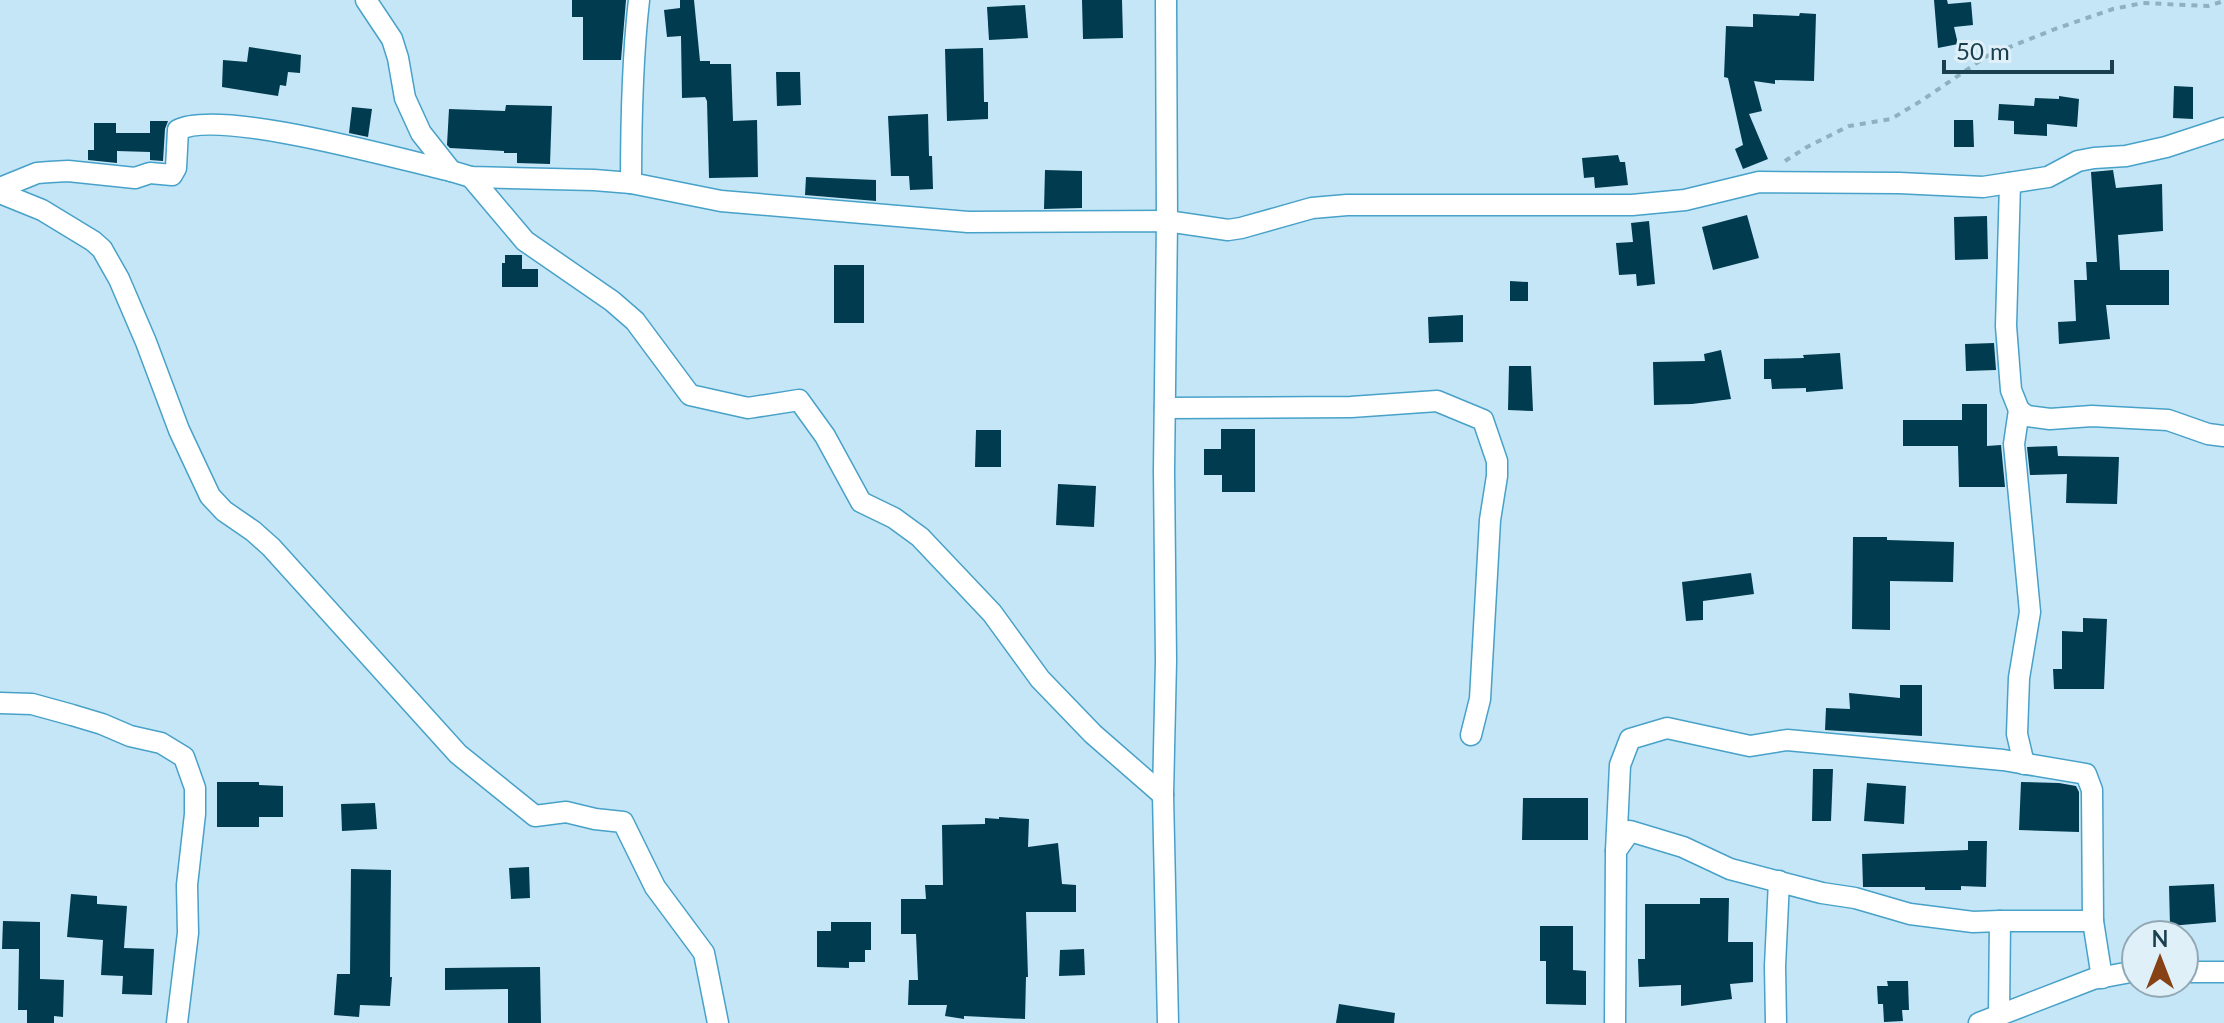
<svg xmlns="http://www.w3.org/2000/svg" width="2224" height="1023" viewBox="0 0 2224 1023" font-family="Lato,sans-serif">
	<rect width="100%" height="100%" fill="#c5e6f6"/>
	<g fill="#003b50">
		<polygon points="572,0 626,0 621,60 583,60 583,17 572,17"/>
		<polygon points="680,0 694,0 700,61 710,61 710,64 731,64 733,121 757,120 758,177 709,178 707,101 705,97 682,98 681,36 667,37 664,10 680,8"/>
		<polygon points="1082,0 1122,0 1123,38 1083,39"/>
		<polygon points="1934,0 1947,0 1948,4 1971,2 1973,25 1954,27 1958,44 1938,48"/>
		<polygon points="1025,5 1028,38 989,40 987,7"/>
		<polygon points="1800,13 1816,14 1814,81 1775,80 1775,84 1754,81 1762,111 1749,114 1768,159 1743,169 1735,149 1743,145 1728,78 1724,77 1726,26 1753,27 1753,14 1799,16"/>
		<polygon points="249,47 301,55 300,73 288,72 286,86 280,85 278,96 222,87 223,60 247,62"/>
		<polygon points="983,48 984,102 988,102 988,119 947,121 945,49"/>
		<polygon points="776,72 800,72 801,105 777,106"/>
		<polygon points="2174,86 2193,87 2193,119 2173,118"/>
		<polygon points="2059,96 2079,99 2077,127 2047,124 2047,136 2014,134 2014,121 1998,120 1999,104 2034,106 2035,98 2059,99"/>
		<polygon points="506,105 552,106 550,164 517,163 517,153 504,153 504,151 450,148 447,145 449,109 505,111"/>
		<polygon points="352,107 372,109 368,137 349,133"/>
		<polygon points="928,114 929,156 932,156 933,189 910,190 909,176 891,176 888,116"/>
		<polygon points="1954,120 1973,120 1974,147 1954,147"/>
		<polygon points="150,121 168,121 165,129 163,161 150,160 150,152 117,151 117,163 88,160 88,150 94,150 94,123 116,123 116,133 150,133"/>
		<polygon points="1618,155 1620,162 1625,162 1628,185 1595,188 1594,177 1584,178 1582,158"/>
		<polygon points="1045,170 1082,171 1082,208 1044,209"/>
		<polygon points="2113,170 2116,188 2162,184 2163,231 2118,235 2120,270 2169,270 2169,305 2106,305 2110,339 2059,344 2058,322 2076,321 2074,280 2087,280 2086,262 2097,262 2091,172"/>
		<polygon points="806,177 876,180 876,201 805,195"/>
		<polygon points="1747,215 1759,258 1713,270 1702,227"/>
		<polygon points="1987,216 1988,259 1955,260 1954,217"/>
		<polygon points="1649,221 1655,284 1637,286 1636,274 1619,275 1616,243 1633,242 1631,223"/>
		<polygon points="505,255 522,255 522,269 538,269 538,287 502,287 502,263 505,263"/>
		<rect x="834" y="265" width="30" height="58"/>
		<polygon points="1510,281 1528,282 1528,301 1510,301"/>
		<polygon points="1463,315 1463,342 1429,343 1428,317"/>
		<polygon points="1994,343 1996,370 1966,371 1965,344"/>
		<polygon points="1721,350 1731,399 1692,404 1654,405 1653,362 1705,361 1704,354"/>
		<polygon points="1840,353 1843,389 1806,392 1806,388 1772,389 1771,379 1764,379 1764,359 1804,358 1803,355"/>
		<polygon points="1509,366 1531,366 1533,411 1508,410"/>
		<polygon points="1962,404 1987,404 1987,446 2001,445 2005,487 1959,487 1958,446 1903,446 1903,420 1962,420"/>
		<polygon points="1221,429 1255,429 1255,492 1222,492 1222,475 1204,475 1204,449 1221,449"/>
		<polygon points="976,430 1001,430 1001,467 975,467"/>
		<polygon points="2057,446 2058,456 2119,457 2117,504 2066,503 2067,474 2030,475 2027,447"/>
		<polygon points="1058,484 1096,486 1094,527 1056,525"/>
		<polygon points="1853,537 1887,537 1887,540 1954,542 1953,582 1890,581 1890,630 1852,629"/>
		<polygon points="1751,573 1754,594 1703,601 1703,620 1686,621 1682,582"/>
		<polygon points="2083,618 2107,619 2104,689 2054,689 2053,669 2062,669 2062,631 2083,632"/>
		<polygon points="1900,685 1922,685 1922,736 1825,730 1826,708 1850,709 1849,693 1900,698"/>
		<polygon points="1813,769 1833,769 1831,821 1812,821"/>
		<polygon points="217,782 259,782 259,785 283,786 283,817 259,817 259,827 217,827"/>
		<polygon points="2021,782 2059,783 2076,786 2079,792 2079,832 2019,830"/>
		<polygon points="1867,783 1906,786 1904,824 1864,821"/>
		<polygon points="1523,798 1588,798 1588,840 1522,840"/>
		<polygon points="375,803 377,829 342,831 341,804"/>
		<polygon points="999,817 1029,819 1028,847 1058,843 1062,884 1076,885 1076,912 1026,912 1028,977 1026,977 1025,1019 964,1016 964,1019 945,1016 947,1005 908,1005 909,980 918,980 916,934 901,934 901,899 926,899 925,885 943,885 942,825 985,824 985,818 999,819"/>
		<polygon points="1968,841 1987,841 1986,887 1961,886 1961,890 1925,890 1925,887 1863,887 1862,854 1968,850"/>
		<polygon points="529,867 530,898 511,899 509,868"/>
		<polygon points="351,869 391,870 390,977 392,977 390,1006 360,1005 359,1017 334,1015 337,974 350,974"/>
		<polygon points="2214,884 2216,922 2170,926 2169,886"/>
		<polygon points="71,894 97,896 97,904 127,906 124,948 154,949 152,995 122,994 123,976 101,975 103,940 67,937"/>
		<polygon points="1700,898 1729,898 1728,942 1753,942 1753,982 1730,984 1732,999 1681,1006 1681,985 1639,987 1638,959 1645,959 1645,904 1700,904"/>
		<polygon points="3,921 40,922 40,979 64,980 63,1017 54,1016 54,1023 27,1023 27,1010 18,1010 19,949 2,949"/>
		<polygon points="831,922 871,922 871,950 865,950 865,962 849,962 849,968 817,967 817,931 831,931"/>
		<polygon points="1540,926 1573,926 1573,970 1586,971 1586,1005 1546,1004 1546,961 1540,961"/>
		<polygon points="1084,949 1085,975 1059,976 1060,950"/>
		<polygon points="540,967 541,1023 508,1023 508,989 445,990 445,968"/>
		<polygon points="1887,981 1908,981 1909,1010 1902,1010 1903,1021 1884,1022 1883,1004 1878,1004 1877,986 1888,986"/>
		<polygon points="1339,1004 1395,1013 1394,1023 1336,1023"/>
	</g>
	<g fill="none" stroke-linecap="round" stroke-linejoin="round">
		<defs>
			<g id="street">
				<polyline points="366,0 392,39 398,58 405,98 421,133 451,171 471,177 594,180 631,183 721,201 968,222 1167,221 1228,230 1241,228 1312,208 1347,205 1632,205 1685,200 1759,182 1899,183 1983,187 2048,177 2078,161 2094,158 2126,156 2166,147 2224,128"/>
				<polyline points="1166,0 1167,221 1164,471 1166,661 1163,795 1168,1023"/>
				<polyline points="471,177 525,241 612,301 635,321 690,395 748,408 799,400 825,436 861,502 894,518 920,537 992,613 1040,679 1093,734 1163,795"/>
				<path d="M 631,183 C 631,121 632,61 639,0"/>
				<polyline points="2010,183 2006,326 2011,390 2019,410 2027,416 2050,419 2092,416 2168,420 2208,434 2224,436"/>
				<path d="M 0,188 L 37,173 L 50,172 L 68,171 L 135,178 L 150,173 L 172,175 L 176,168 L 178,130 C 219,108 399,159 451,171"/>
				<polyline points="0,193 42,210 93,241 102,249 119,279 146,342 179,430 210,496 224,511 253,531 271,547 458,754 535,816 566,812 595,819 623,822 655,887 704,953 718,1023"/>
				<polyline points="1165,408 1351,407 1437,401 1483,420 1497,461 1497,476 1490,520 1480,699 1471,735"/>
				<polyline points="2019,410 2014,444 2030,612 2019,678 2017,734 2024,764"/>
				<polyline points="0,703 32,704 72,715 102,724 130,736 161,743 184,757 195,788 195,814 187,885 188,933 177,1023"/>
				<polyline points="1616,851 1620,765 1630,739 1667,728 1750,746 1787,740 2003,760 2086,774 2092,790 2093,921 2102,978"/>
				<polyline points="2000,921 2093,921"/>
				<polyline points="2184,972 2224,972"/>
				<polyline points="1615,1023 1616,851 1630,831 1683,847 1730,869 1822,893 1855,898 1910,914 1973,922 2000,921 1999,1015"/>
				<polyline points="1776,1023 1775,966 1779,881"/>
				<polyline points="1979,1023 2093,979 2136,971"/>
			</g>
		</defs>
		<use href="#street" stroke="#47a1c8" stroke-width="23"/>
		<polyline stroke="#8eb1c1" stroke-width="4" stroke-dasharray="6 6" stroke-linecap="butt" points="1785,161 1807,147 1849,126 1891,119 1921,101 1987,56 2055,29 2113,9 2143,3 2208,6 2224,1"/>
		<use href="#street" stroke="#fff" stroke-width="20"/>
	</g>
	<g transform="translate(2160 959)"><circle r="38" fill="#e0f0f8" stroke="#91a9b5" stroke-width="2"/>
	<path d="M0-6L14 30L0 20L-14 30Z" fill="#864215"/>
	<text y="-12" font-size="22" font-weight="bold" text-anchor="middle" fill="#1a3f50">N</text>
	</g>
	<path d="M1944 60v12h168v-12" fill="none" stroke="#1a3f50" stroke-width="4"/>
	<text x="1956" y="60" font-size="24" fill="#1a3f50" stroke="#e0f0f8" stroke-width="6" paint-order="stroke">50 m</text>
</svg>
